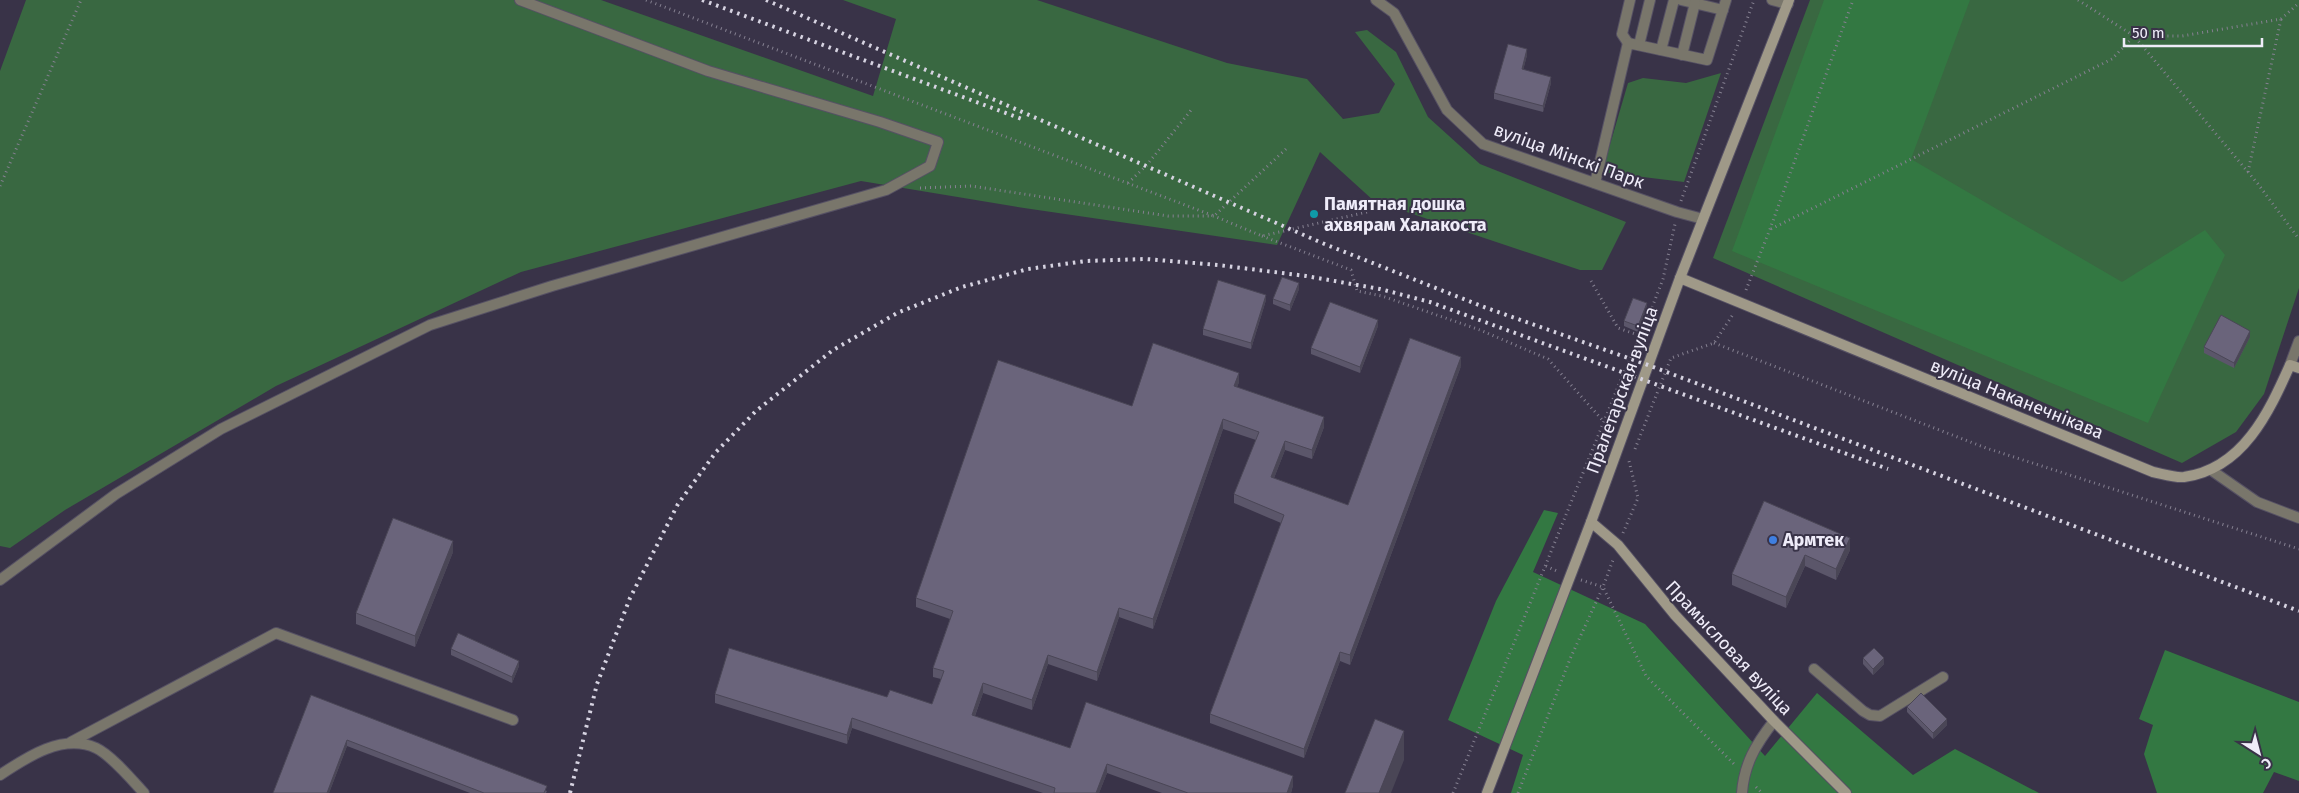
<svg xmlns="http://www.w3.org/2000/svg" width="2299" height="793" viewBox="0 0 2299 793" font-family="'Fira Sans',sans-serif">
	<rect width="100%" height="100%" fill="#393348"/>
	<g fill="#396841">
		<polygon points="26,0 601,0 873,96 896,19 843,0 1037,0 1227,63 1307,79 1343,119 1379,113 1395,84 1355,32 1367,30 1396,52 1428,117 1480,164 1626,222 1602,270 1580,270 1374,201 1320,152 1277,245 1024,208 861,181 521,272 276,386 65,510 10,548 0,546 0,71"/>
		<polygon points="1810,0 2299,0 2299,288 2264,394 2236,432 2182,463 1713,258"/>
		<polygon points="1721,73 1684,182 1602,172 1628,83 1643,78 1686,83"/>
	</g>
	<g fill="#337842">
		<polygon points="1824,0 1970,0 1911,159 2122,282 2205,230 2225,255 2148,423 1732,251"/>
		<polygon points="1544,510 1558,513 1533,572 1645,624 1765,756 1817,693 1913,775 1955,749 2039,793 1511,793 1523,755 1448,720 1496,601"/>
		<polygon points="2165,650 2299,702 2299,781 2274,772 2263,793 2157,793 2144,754 2153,725 2139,719"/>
	</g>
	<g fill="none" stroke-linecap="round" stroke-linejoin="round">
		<defs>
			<g id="service">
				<polyline points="1681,0 1723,10"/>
				<polyline points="1772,0 1788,4"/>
				<polyline points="1628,43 1622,34 1630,0"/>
				<polyline points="1639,45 1650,0"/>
				<polyline points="1661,50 1674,0"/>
				<polyline points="1682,55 1695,3"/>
				<polyline points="1595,183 1628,43 1707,60 1726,0"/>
				<polyline points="2211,470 2257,502 2299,518"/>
				<polyline points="0,580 116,494 221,429 430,325 552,286 886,190 930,166 938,142 880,122 708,71 520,0"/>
				<polyline points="1814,669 1863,711 1870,715 1880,716 1943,677"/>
				<polyline points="71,742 276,633 513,720"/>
				<path d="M 0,775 C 27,757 63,733 96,748 C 111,755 132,780 144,793"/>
			</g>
			<g id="minor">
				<polyline points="1376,0 1394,13 1447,110 1483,144 1677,212 1703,219"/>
				<path d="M 1742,793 C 1744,764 1756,744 1774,721"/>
			</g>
			<polyline id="tertiary" points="2290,365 2299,341"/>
			<g id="secondary">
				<path d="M 1680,278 L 2153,472 C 2163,474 2175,478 2184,477 C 2243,469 2269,412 2290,365 L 2299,368"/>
				<polyline points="1591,522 1618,545 1675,615 1774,721 1846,793"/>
				<polyline points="1487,793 1591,522 1680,278 1789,0"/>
			</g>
		</defs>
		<use href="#service" stroke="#565164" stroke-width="12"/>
		<use href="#minor" stroke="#565164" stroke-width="12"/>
		<use href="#tertiary" stroke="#565164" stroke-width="12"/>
		<use href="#secondary" stroke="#565164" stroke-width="12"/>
		<g stroke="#858091" stroke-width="3" stroke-dasharray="1 4" stroke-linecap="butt">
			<polyline points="646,0 1214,216 1286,149"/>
			<polyline points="2078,0 2134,36 2182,36 2281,19 2299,3"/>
			<polyline points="2248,172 2281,19"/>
			<polyline points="1128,183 1146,166 1192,109"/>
			<polyline points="0,186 81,0"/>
			<polyline points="920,188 971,186 1168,216 1214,216 1262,236 1367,212"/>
			<polyline points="1681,201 1754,0"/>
			<polyline points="1771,229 2112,59 2134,36 2258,184 2299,239"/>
			<polyline points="1262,236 1351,270 1357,291 1382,296 1480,330 1548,359 1604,422"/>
			<polyline points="1591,281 1618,328 1641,336"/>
			<polyline points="1746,290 1770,229 1853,0"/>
			<polyline points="1714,343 1986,448 2299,549"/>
			<polyline points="1635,449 1671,358 1714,343 1734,313"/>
			<polyline points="1623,533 1638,498 1629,461"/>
			<polyline points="1546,566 1559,572"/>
			<polyline points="1581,580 1603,587 1646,676 1734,764"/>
			<polyline points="1756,787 1762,793"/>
			<polyline points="1453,793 1624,372 1641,336 1663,279 1675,224"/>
			<polyline points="1518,793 1570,659 1603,587 1613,560"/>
		</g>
		<use href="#service" stroke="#79766b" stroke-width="10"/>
		<use href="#minor" stroke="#79766b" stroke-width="10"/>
		<use href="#tertiary" stroke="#79766b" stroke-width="10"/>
		<use href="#secondary" stroke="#9f9988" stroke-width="10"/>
		<g stroke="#d6d3e1" stroke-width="4" stroke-dasharray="2.5 5" stroke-linecap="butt">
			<polyline points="702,0 1022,119"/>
			<polyline points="766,0 1322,243 1484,307 1648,365 2299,611"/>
			<polyline points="570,793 597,684 630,598 678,504 716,452 756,411 833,350 897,313 962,287 1028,269 1086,261 1146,259 1218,265 1306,276 1380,289 1430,302 1888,469"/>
		</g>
	</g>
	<g fill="#5b566a">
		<polygon points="1527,55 1523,70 1551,83 1543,112 1494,99 1494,93"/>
		<polygon points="1299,289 1290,311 1273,304 1273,299"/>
		<polygon points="1266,300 1251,349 1203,335 1203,329"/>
		<polygon points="1647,309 1638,332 1624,326 1624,321"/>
		<polygon points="1378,326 1360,373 1311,354 1311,348"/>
		<polygon points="2250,337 2234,368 2204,353 2204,347"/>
		<polygon points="1461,366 1350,665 1340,661 1304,758 1210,723 1210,714 1281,523 1234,503 1234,494 1256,440 1223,429 1153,629 1119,617 1097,681 1048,664 1032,710 983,693 975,716 1070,748 1293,785 1291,793 1162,793 1107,773 1099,793 1043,793 852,728 847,744 715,703 715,694 887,697 932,704 941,679 933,677 933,668 950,619 916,607 916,598 1132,406 1239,382 1237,387 1324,427 1312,459 1285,450 1274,478 1348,505"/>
		<polygon points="1764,501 1850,550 1836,580 1805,566 1786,608 1732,585 1732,574"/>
		<polygon points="453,552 415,647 356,624 356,613"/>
		<polygon points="451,649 519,666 512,683 451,655"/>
		<polygon points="1863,658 1884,664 1873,675 1863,664"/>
		<polygon points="311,695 547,791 546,793 470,793 347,746 329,793 273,793"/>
		<polygon points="1907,707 1947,725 1933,739 1907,712"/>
	</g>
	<g fill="#4a4656">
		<polygon points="1527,49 1527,55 1522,75 1522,69"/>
		<polygon points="1551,77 1551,83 1543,112 1543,106"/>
		<polygon points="1299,283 1299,289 1290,311 1290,305"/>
		<polygon points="1266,295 1266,300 1251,349 1251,343"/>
		<polygon points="1647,303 1647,309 1638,332 1638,326"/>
		<polygon points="1378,320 1378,326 1360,373 1360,367"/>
		<polygon points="2250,331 2250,337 2234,368 2234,363"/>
		<polygon points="1461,357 1461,366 1350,665 1350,655"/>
		<polygon points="1239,373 1239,382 1234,396 1234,386"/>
		<polygon points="1324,417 1324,427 1312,459 1312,450"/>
		<polygon points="1223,419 1223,429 1153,629 1153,619"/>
		<polygon points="1285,441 1285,450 1271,486 1271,477"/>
		<polygon points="1850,538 1850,550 1836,580 1836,569"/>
		<polygon points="453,541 453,552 415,647 415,636"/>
		<polygon points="1805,555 1805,566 1786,608 1786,597"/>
		<polygon points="1119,608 1119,617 1097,681 1097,672"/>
		<polygon points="1340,652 1340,661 1304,758 1304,749"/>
		<polygon points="1048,655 1048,664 1032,710 1032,700"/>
		<polygon points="1884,658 1884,664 1873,675 1873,669"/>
		<polygon points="519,661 519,666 512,683 512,677"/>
		<polygon points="983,683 983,693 972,724 972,715"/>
		<polygon points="852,718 852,728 847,744 847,735"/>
		<polygon points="1947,719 1947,725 1933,739 1933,733"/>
		<polygon points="1404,731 1404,760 1391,793 1379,793"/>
		<polygon points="347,740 347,746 329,793 327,793"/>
		<polygon points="1107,764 1107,773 1099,793 1096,793"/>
		<polygon points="1293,776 1293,785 1291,793 1287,793"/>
	</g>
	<g fill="#6a647b" stroke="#4a4656">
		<polygon points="1508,44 1527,49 1522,69 1551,77 1543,106 1494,93"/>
		<polygon points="1282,277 1299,283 1290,305 1273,299"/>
		<polygon points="1218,280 1266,295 1251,343 1203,329"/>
		<polygon points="1633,298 1647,303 1638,326 1624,321"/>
		<polygon points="1330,302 1378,320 1360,367 1311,348"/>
		<polygon points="2221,315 2250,331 2234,363 2204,347"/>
		<polygon points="1410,338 1461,357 1350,655 1340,652 1304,749 1210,714 1284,515 1234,494 1259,432 1223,419 1153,619 1119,608 1097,672 1048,655 1032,700 983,683 972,715 1070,748 1086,702 1293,776 1287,793 1188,793 1107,764 1096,793 1054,793 1055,788 852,718 847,735 715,694 729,648 887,697 890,690 932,704 944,671 933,668 953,611 916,598 998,360 1132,406 1153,343 1239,373 1234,386 1324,417 1312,450 1285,441 1271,477 1348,505"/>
		<polygon points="1764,501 1850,538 1836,569 1805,555 1786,597 1732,574"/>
		<polygon points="393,518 453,541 415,636 356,613"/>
		<polygon points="458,633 519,661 512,677 451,649"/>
		<polygon points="1874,648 1884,658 1873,669 1863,658"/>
		<polygon points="1921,693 1947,719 1933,733 1907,707"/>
		<polygon points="311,695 547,786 544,793 484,793 347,740 327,793 273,793"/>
		<polygon points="1375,719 1404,731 1379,793 1345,793"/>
	</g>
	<circle fill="#0f9aa8" stroke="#393348" stroke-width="2" cx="1314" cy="214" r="5"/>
	<circle fill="#3f7fe0" stroke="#393348" stroke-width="2" cx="1773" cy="540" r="5"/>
	<g text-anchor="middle" stroke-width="4" stroke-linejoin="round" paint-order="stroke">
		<g font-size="18" fill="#efecf9" stroke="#393348">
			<text transform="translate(1569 156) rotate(20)" y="6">вуліца Мінскі Парк</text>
			<text transform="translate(1622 390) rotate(-70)" y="6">Пралетарская вуліца</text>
			<text transform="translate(2017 399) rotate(22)" y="6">вуліца Наканечнікава</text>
			<text transform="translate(1729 648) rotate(47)" y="6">Прамысловая вуліца</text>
		</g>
		<g font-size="18" font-weight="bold" fill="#efecf9" stroke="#393348" text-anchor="start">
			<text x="1324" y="210">Памятная дошка<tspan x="1324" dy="21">ахвярам Халакоста</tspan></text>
			<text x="1783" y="546">Армтек</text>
		</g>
	</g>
	<g transform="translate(2259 753) rotate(144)" stroke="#393348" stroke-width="4" paint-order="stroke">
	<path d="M0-4L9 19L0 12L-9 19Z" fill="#efecf9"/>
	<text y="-8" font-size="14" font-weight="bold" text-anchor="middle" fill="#efecf9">С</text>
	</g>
	<path d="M2124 38v8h138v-8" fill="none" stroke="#efecf9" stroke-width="2.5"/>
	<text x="2132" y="38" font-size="15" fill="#efecf9" stroke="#393348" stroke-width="4" paint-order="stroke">50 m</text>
</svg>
